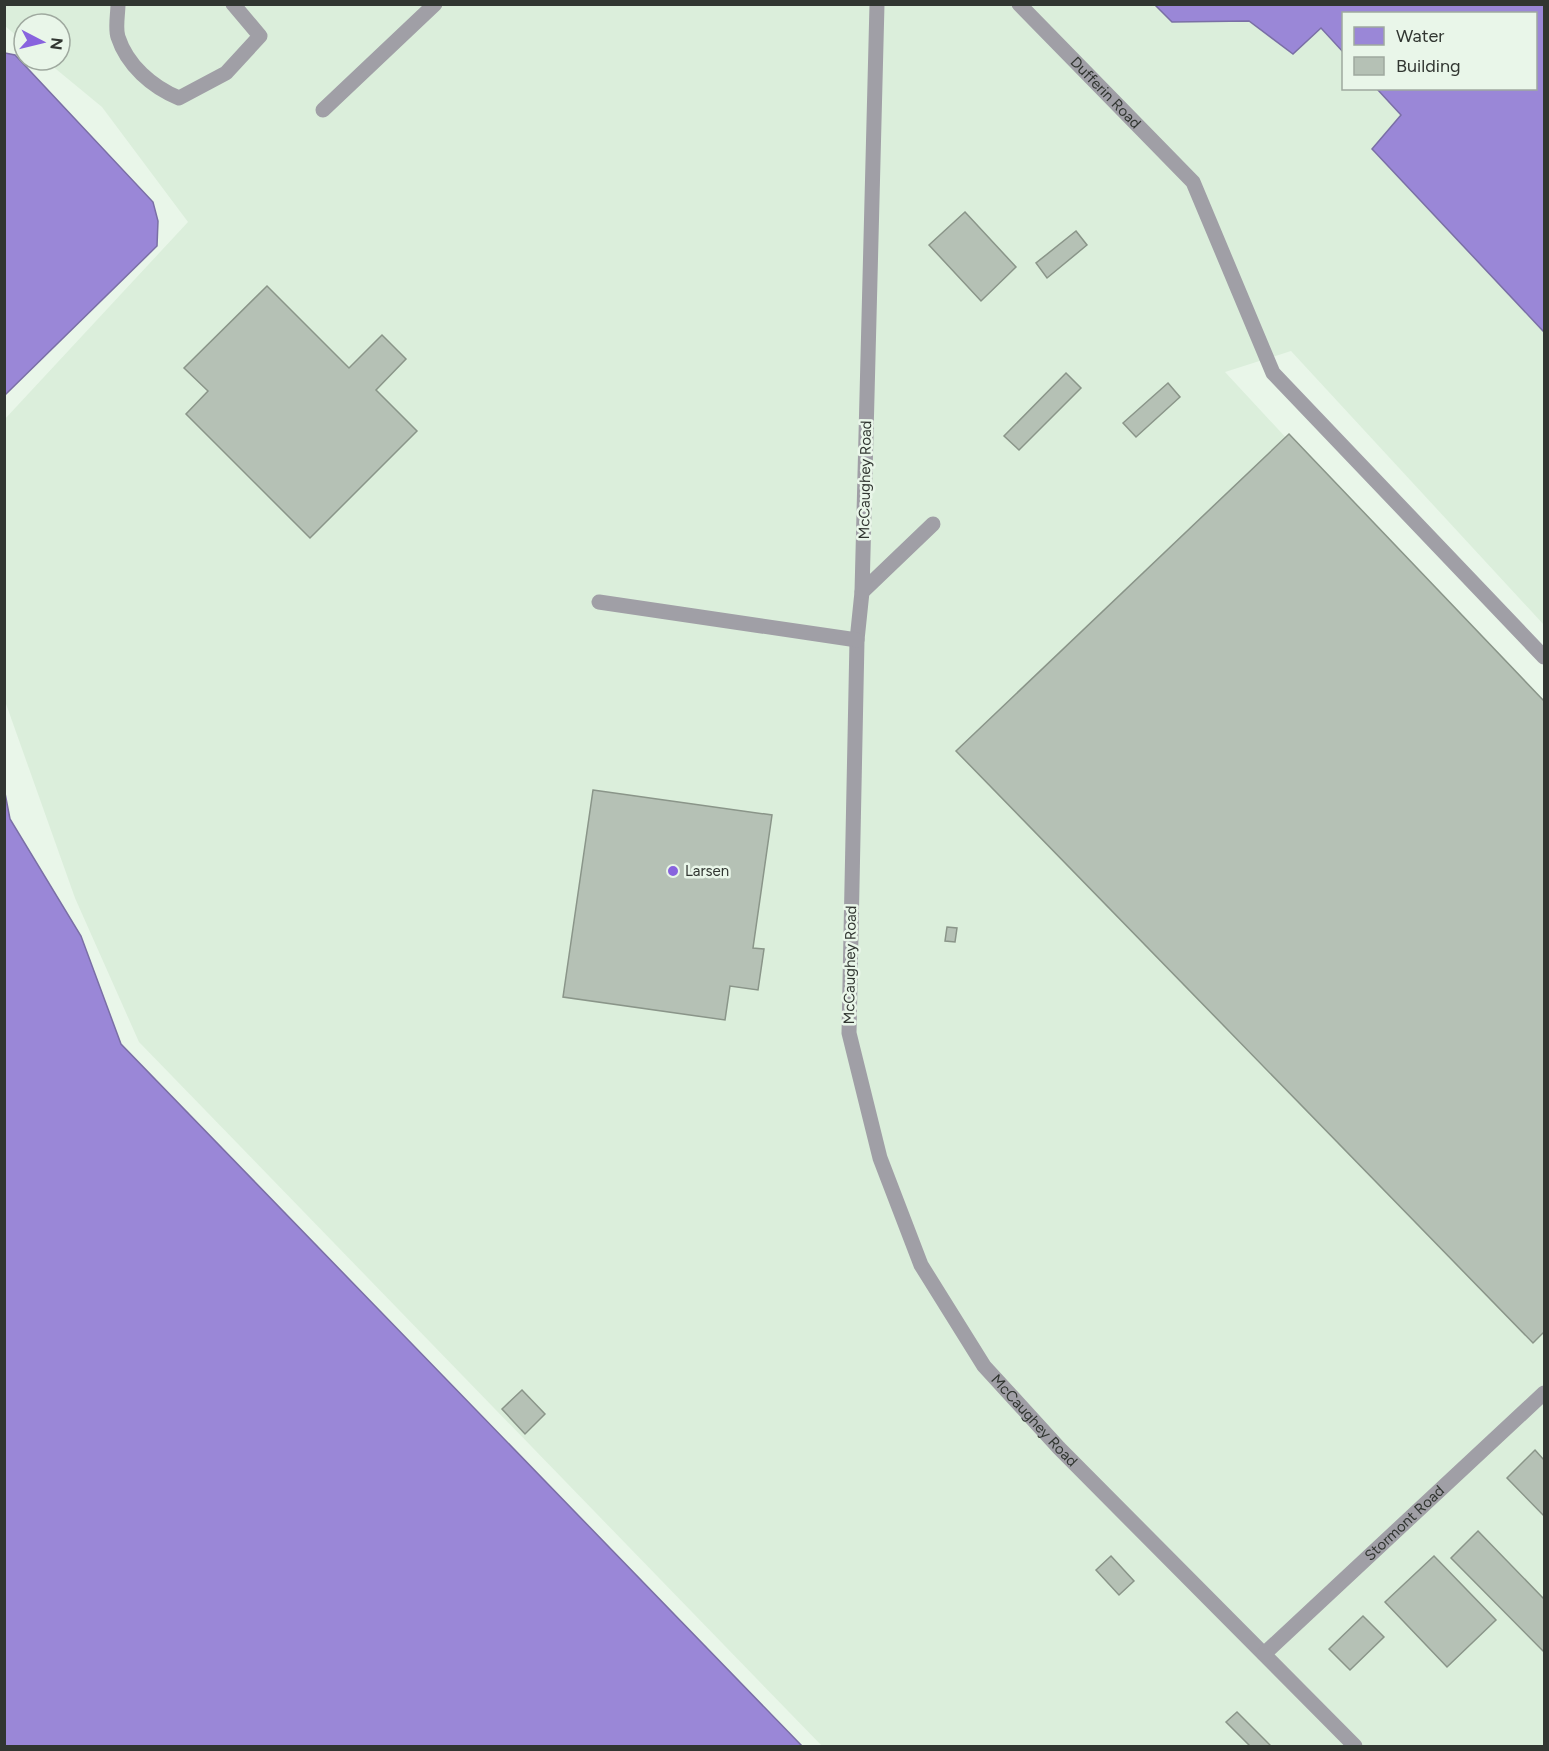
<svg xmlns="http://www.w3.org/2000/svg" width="1549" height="1751" viewBox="0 0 1549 1751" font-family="Figtree,sans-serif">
	<rect width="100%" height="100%" fill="#e9f6e9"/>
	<polygon fill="#dbeedb" points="1155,4 1172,22 1249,21 1293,54 1321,28 1343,52 1344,88 1377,89 1401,115 1372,150 1544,332 1544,625 1291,351 1225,372 1544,716 1544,1746 822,1746 139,1042 75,898 5,701 4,420 188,222 102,107 45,60 60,60 60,24 24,24 24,42 5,26 5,5"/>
	<g fill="#9a87d7" stroke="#7a6fa5" stroke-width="1.5">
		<polygon points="1155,5 1544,5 1544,332 1372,149 1401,115 1377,89 1536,88 1536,14 1344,14 1343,52 1321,28 1293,54 1249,21 1172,22"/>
		<polygon points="5,53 15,55 153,202 158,221 157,246 5,395"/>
		<polygon points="4,788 10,819 81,936 121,1044 802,1746 5,1746"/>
	</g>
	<g fill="#b5c1b5" stroke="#8a9589" stroke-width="1.5">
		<polygon points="965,212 1016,267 981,301 929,245"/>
		<polygon points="1076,231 1087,245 1047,278 1036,263"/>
		<polygon points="267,286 349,368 382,335 406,359 376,390 417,431 310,538 186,414 208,391 184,368"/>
		<polygon points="1066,373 1081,388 1019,450 1004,436"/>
		<polygon points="1168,383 1180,397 1136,437 1123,423"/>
		<polygon points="1289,434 1544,701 1544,1332 1533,1343 956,751"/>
		<polygon points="593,790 772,815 753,948 764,949 758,990 730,986 725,1020 563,997"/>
		<polygon points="947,927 957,928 955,942 945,941"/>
		<polygon points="522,1390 545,1414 525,1434 502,1409"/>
		<polygon points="1535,1450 1544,1460 1544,1516 1507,1478"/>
		<polygon points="1478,1531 1544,1599 1544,1652 1451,1558"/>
		<polygon points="1111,1556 1134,1581 1119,1595 1096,1570"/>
		<polygon points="1434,1556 1496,1620 1447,1667 1385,1602"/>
		<polygon points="1363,1616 1384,1637 1350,1670 1329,1649"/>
		<polygon points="1237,1712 1271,1746 1250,1746 1226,1722"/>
	</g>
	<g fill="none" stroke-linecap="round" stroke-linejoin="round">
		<g stroke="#a09fa6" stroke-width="15">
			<path d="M 118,4 C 118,14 115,28 118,37 C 127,65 152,87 179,98 L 226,73 L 260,36 L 233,4"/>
			<path id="s1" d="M 877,4 L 862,592 L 857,640 L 849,1033 L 880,1158 L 921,1265 L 984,1366 L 1059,1448 L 1355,1746"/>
			<path id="s2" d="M 1019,4 L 1193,182 L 1273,373 L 1544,657"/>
			<polyline points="323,110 435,4"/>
			<polyline points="862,592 933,524"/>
			<polyline points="599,602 857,640"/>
			<path id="s3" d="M 1264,1654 L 1544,1393"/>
		</g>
	</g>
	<circle fill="#8863de" stroke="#e9f6e9" stroke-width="2" cx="673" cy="871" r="6"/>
	<g text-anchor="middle" stroke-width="5" stroke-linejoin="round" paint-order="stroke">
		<g font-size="15" fill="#313631" stroke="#e9f6e9">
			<text dy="5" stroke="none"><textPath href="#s2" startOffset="124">Dufferin Road</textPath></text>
			<text transform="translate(865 480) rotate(-89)" y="5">McCaughey Road</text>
			<text transform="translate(850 965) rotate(-89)" y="5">McCaughey Road</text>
			<text dy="5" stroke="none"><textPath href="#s1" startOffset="1466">McCaughey Road</textPath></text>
			<text dy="5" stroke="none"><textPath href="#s3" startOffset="192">Stormont Road</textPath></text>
		</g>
		<g font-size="15" fill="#313631" stroke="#e9f6e9" text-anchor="start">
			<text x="685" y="876">Larsen</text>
		</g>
	</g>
	<rect width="1549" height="1751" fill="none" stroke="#313631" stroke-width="12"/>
	<rect x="1342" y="12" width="195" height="78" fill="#e9f6e9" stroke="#9fa99f" stroke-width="1.5"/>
	<rect x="1354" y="27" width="30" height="18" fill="#9a87d7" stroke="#9fa99f" stroke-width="1.5"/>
	<text x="1396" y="42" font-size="18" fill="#313631">Water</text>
	<rect x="1354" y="57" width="30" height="18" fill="#b5c1b5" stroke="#9fa99f" stroke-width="1.5"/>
	<text x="1396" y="72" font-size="18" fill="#313631">Building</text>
	<g transform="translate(42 42) rotate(97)"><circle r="28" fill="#e9f6e9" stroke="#9fa99f" stroke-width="1.5"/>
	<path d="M0-4.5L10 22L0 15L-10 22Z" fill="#8863de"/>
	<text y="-9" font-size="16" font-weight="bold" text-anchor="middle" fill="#313631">N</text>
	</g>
</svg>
